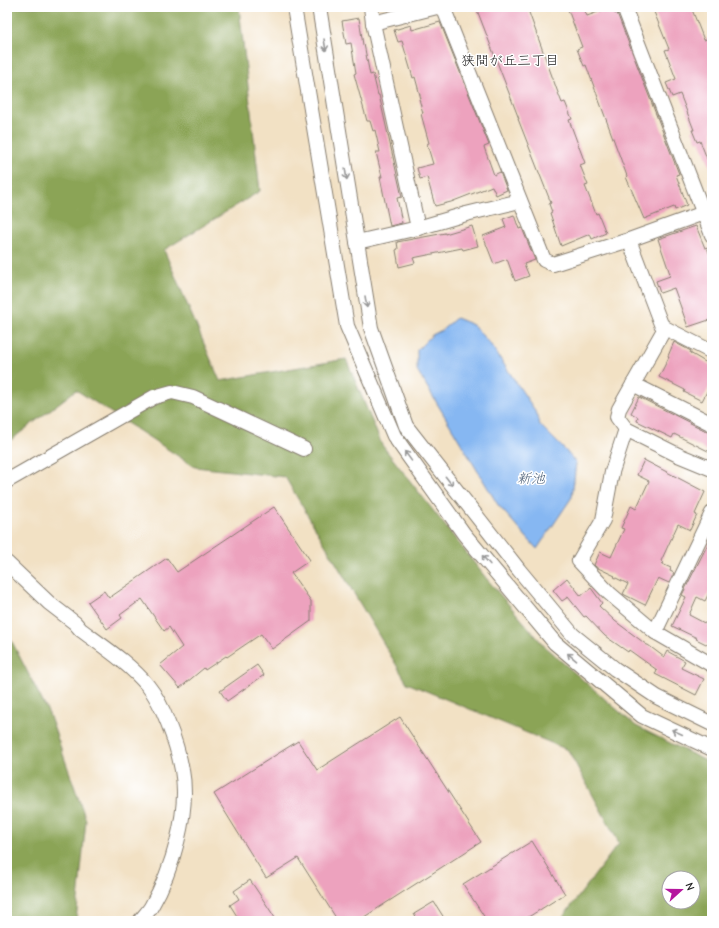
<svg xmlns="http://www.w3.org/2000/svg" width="719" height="928" viewBox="0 0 719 928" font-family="'Comic Neue','Klee One',sans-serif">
	<rect width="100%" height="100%" fill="#fff"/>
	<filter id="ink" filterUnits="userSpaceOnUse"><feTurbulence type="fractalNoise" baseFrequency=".025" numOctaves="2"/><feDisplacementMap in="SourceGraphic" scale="8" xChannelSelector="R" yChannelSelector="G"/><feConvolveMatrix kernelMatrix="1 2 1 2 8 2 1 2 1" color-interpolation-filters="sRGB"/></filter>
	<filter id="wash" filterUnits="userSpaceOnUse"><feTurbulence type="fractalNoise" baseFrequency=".012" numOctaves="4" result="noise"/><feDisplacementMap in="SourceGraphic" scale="16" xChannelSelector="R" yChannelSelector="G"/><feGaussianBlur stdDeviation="0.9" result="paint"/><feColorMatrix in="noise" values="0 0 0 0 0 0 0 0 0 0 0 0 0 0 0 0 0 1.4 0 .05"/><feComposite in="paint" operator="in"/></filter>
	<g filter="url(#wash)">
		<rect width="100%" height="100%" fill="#f2e1c4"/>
		<g fill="#8ba456" stroke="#546039" fill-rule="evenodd">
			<path d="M 7,7 L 239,7 L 260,191 L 164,250 L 220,381 L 346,359 L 382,445 L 486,578 L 546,648 L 636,726 L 712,764 L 712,921 L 560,921 L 619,843 L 568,750 L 407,683 L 285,477 L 195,467 L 76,390 L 7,443 ZM 669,878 L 693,878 L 693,902 L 669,902 Z"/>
			<polygon points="7,632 49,714 86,820 76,921 7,921"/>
		</g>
		<polygon fill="#86b7f2" stroke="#516a87" points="456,318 473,325 491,345 534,409 540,425 566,451 576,463 572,497 537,549 498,505 417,370 417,350 432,335 442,330"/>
		<g id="blocks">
			<g fill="#eda2be">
				<polygon points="484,7 527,7 557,90 562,103 565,102 572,119 569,120 585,163 580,165 588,185 585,186 596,214 598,213 606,233 592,239 590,234 561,246 550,213 552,212 549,204 551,203 518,119 519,119 477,10"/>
				<polygon points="567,7 583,7 587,16 612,7 615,14 617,13 679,174 676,175 687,205 675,210 674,207 644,219 626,177 627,176 586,65 584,66 577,49 582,47"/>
				<polygon points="652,7 691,7 704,40 712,37 712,171 700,141 697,142 692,130 694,130 680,94 672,97 666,83 676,79 665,50 669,49"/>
				<polygon points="359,18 363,45 364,44 370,75 373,74 378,95 379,95 402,197 397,198 402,223 390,226 380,177 382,177 376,152 380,152 375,130 373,131 370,121 367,121 354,74 356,73 351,43 346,44 342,21"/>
				<polygon points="440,22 489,145 484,147 494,175 500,172 507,190 496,195 492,186 451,202 435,206 427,177 420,179 417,168 433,164 427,144 429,143 421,114 423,113 419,99 421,99 415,77 413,78 402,41 398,42 394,30 411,25 412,30"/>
				<polygon points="514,215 519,229 522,228 535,260 524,264 529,276 515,281 507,259 494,264 483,236 506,227 503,219"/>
				<polygon points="472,226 478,246 463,250 462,248 413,258 415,263 399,267 396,250 398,249 397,242 445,233 445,234"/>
				<polygon points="696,226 705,248 707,247 712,261 712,319 688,327 674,288 660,293 656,281 670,276 669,274 670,274 658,239"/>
				<polygon points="674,342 691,351 690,353 712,366 712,382 702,401 684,392 685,390 659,377 669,357 668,356"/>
				<polygon points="639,397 712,434 712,453 674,434 672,438 637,421 638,417 631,413"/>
				<polygon points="644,460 705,492 695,514 697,515 690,530 678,524 661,561 663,562 662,564 671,568 670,571 674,573 669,583 658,578 645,605 623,594 628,584 614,577 615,576 596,567 594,565 600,552 611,557 624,529 621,528 631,506 636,509 649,481 637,475"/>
				<polygon points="274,507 310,560 291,573 311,601 311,621 272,649 261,634 227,657 226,656 205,670 204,668 180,688 160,665 182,647 169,627 164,631 142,599 120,615 122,618 107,629 88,602 104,591 109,598 167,558 177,572"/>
				<polygon points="712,536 712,587 705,601 697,597 689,615 712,627 712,647 696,639 697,638 672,626 686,597 682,595"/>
				<polygon points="567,578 581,596 591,588 602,603 599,606 615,621 647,645 648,645 664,657 667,651 685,661 681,668 704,679 696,695 655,674 657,670 629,650 628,652 605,636 586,616 584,617 568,597 562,601 553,590"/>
				<polygon points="257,665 264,675 227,701 220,691"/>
				<polygon points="400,717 481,842 358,921 338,921 298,858 266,878 214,794 298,741 317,770"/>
				<polygon points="532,841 565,894 522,921 487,921 463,884"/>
				<polygon points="250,880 268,907 277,921 240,921 230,905 239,899 234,891"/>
				<polygon points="434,902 446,921 418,921 414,914"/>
			</g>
		</g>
	</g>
	<g filter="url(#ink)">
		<use href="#blocks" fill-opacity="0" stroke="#877e70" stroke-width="1"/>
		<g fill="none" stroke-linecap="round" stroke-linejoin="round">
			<defs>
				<g id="minor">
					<polyline points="294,7 347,326 394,436 464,534 555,643 642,716 712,749"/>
					<polyline points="319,7 371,328 406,426 519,570 573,635 615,669 657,697 712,724"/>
					<polyline points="443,7 544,260 553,264 626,241 712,210"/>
					<polyline points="624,7 712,235"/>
					<polyline points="373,23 437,7"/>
					<polyline points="418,228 466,214 520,201"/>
					<polyline points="629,240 661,324 665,328 712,352"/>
					<polyline points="357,242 418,228 373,23 371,7"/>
					<polyline points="633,384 712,424"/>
					<polyline points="626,429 617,417 619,409 665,328"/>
					<polyline points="712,469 678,455 626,429 612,472 603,520 579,561 609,593 655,632 712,513"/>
					<polyline points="7,481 154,397 172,392 193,397 304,449"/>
					<path d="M 7,563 L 49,603 L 75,623 L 81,630 C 104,647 130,664 148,686 C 157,697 163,710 168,723 C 174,738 179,754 182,770 C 190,812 172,871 151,907 C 148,912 144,916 140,921"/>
					<polyline points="655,632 712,665"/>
				</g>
			</defs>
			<use href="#minor" stroke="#877e70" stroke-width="16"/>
			<use href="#minor" stroke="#fff" stroke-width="14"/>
		</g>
		<defs><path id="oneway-shaft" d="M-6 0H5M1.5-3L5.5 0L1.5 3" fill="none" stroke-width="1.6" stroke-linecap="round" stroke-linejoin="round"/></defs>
		<g stroke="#999">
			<use href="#oneway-shaft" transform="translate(325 45) rotate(81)"/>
			<use href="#oneway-shaft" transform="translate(346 174) rotate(81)"/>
			<use href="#oneway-shaft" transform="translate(366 302) rotate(81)"/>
			<use href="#oneway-shaft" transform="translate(408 456) rotate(-126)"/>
			<use href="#oneway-shaft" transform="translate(449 481) rotate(52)"/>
			<use href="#oneway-shaft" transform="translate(486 560) rotate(-130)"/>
			<use href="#oneway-shaft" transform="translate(572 657) rotate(-140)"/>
			<use href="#oneway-shaft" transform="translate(677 732) rotate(-155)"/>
		</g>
	</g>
	<g text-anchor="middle" stroke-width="3" stroke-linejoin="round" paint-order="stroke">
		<g font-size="14" fill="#1c1c1c" stroke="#fff">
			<text x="510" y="65">狭間が丘三丁目</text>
		</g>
		<g font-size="14" font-style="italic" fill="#465a72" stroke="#fff">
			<text x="531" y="483">新池</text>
		</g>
	</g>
	<rect width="719" height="928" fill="none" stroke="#fff" stroke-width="24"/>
	<g transform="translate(681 890) rotate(69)"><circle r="19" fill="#ffffff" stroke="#a4a4a4"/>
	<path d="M0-3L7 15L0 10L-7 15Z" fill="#b5179e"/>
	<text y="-6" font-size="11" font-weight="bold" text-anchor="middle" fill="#1c1c1c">N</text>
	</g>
</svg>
